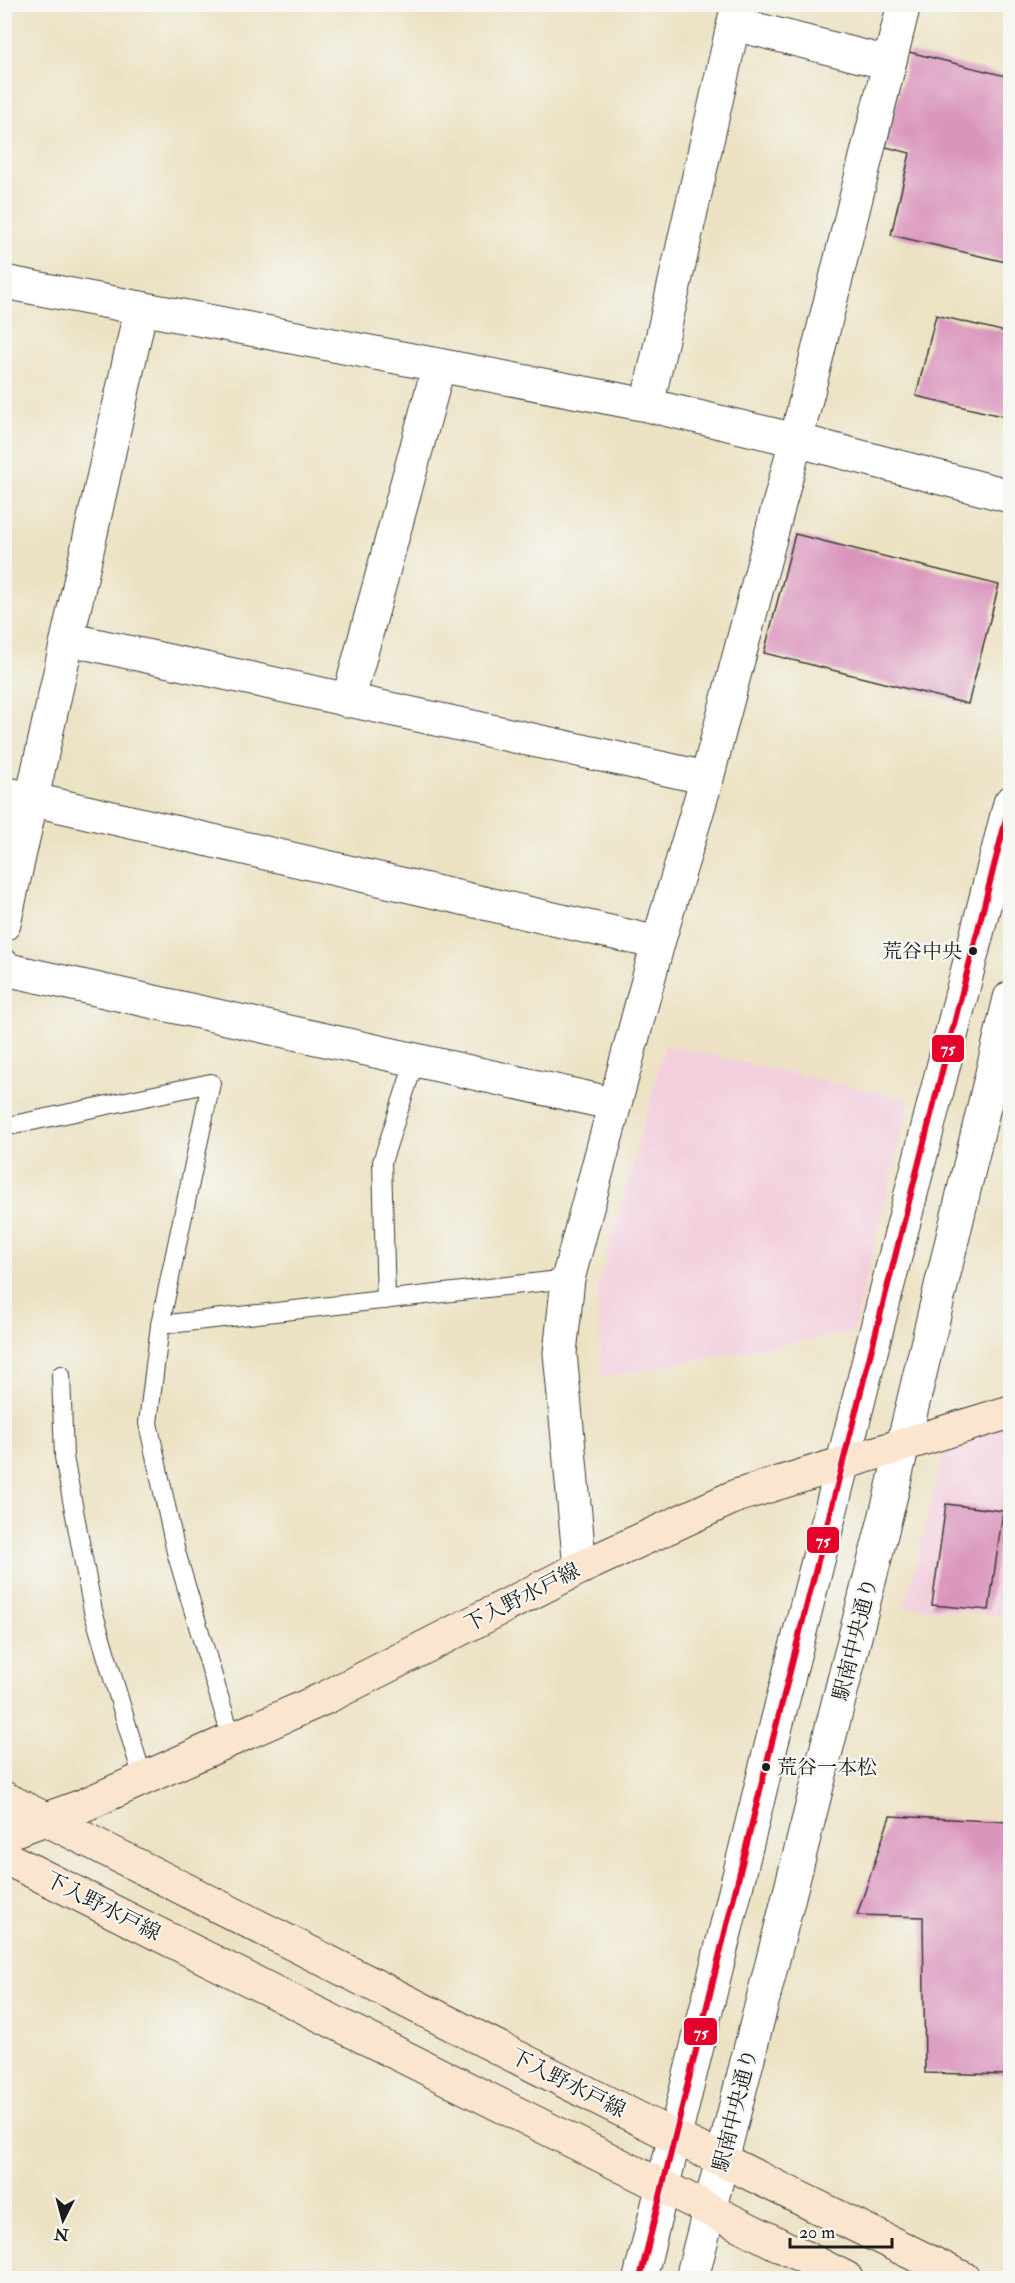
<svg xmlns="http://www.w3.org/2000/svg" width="1015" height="2283" viewBox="0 0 1015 2283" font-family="'IM FELL Double Pica','Noto Serif JP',serif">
	<rect width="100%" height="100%" fill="#f6f6f2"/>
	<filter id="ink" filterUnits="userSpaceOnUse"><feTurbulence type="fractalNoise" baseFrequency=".0167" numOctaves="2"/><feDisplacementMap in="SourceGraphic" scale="12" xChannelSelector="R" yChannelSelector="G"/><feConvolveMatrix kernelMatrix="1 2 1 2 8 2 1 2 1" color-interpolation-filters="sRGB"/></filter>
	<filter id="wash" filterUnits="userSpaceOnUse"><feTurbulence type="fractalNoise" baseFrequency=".008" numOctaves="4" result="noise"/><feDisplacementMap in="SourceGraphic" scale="24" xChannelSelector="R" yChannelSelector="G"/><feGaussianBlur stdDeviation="1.35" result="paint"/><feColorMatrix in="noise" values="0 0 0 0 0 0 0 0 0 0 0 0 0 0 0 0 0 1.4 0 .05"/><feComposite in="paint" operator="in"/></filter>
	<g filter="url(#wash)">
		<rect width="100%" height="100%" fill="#ece2c3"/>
		<g fill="#f3cfde">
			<polygon points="665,1045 910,1100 853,1332 602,1377 597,1292"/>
			<polygon points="1010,1418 1010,1616 905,1607 948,1437"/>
		</g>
		<g id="blocks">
			<g fill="#da95bd">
				<polygon points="909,52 1010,77 1010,263 891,235 910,153 886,147"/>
				<polygon points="936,315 1010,333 1010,418 916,396"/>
				<polygon points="795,534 999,585 968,704 764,653"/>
				<polygon points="946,1504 1003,1511 989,1610 932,1605"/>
				<polygon points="890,1816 1010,1822 1010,2075 925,2073 923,1917 857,1915"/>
			</g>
		</g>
	</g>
	<g filter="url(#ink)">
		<use href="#blocks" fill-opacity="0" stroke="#3b3a35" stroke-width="1.5"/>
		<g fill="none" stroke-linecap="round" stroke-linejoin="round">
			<defs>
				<g id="service">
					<polyline points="4,1127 211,1083 160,1325 568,1279"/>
					<polyline points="386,1300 382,1162 415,1060"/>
					<polyline points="160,1325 148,1423 176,1552 232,1740"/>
					<polyline points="61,1375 64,1457 93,1611 143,1779"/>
				</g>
				<g id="minor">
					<polyline points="735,24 888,63"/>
					<polyline points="4,282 647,405 796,440 1010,496"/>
					<polyline points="647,405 738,4"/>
					<polyline points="68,639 707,778"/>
					<polyline points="348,701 439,365"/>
					<polyline points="4,793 658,943"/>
					<polyline points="4,924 141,308"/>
					<polyline points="4,966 5,969 614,1104"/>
					<polyline points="580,1568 560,1353 568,1279 658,943 707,778 796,440 904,4"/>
				</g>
				<g id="tertiary">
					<polyline points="640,2278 767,1762 1010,803"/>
					<polyline points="692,2278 890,1499 1010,998"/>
				</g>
				<g id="secondary">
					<polyline points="4,1798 675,2137 963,2278"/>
					<polyline points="4,1834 82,1806 327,1697 580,1568 736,1496 1010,1412"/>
					<polyline points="4,1857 846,2278"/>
				</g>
			</defs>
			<use href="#service" stroke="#3b3a35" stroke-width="20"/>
			<use href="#minor" stroke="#3b3a35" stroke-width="35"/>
			<use href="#tertiary" stroke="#3b3a35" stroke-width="35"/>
			<use href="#secondary" stroke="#3b3a35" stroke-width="35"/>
			<use href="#service" stroke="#fff" stroke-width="18"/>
			<use href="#minor" stroke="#fff" stroke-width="33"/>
			<use href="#tertiary" stroke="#fff" stroke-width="33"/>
			<use href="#secondary" stroke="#fce5cf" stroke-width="33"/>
			<defs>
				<polyline id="bus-1" points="640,2278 767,1762 1010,803"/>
			</defs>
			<use href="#bus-1" stroke="#f6f6f2" stroke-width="10"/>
			<use href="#bus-1" stroke="#e4002b" stroke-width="6"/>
		</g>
	</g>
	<g fill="#1c1c1c" stroke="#f6f6f2" stroke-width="2">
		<circle cx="973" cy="951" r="5"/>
		<circle cx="766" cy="1767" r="5"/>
	</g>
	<g text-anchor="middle" stroke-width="4.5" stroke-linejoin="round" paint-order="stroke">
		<g font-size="20" fill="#1c1c1c" stroke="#f6f6f2" text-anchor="end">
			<text x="962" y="958">荒谷中央</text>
			<text x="777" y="1774" text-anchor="start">荒谷一本松</text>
		</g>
		<g font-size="21" fill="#1c1c1c" stroke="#f6f6f2">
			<text transform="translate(522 1597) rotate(-27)" y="7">下入野水戸線</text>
			<text transform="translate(855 1639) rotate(-76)" y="7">駅南中央通り</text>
			<text transform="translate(103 1906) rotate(27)" y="7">下入野水戸線</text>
			<text transform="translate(568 2083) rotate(27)" y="7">下入野水戸線</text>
			<text transform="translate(735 2110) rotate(-76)" y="7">駅南中央通り</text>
		</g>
	</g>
	<g stroke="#f6f6f2" stroke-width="2">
		<rect x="931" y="1034" width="34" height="29" rx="6" fill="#e4002b"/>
		<rect x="806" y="1526" width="34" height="28" rx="6" fill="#e4002b"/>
		<rect x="683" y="2017" width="35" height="29" rx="6" fill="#e4002b"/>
	</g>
	<g font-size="16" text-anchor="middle" font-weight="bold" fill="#fff">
		<text x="948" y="1054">75</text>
		<text x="823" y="1546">75</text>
		<text x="701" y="2038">75</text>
	</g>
	<rect width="1015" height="2283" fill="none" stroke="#f6f6f2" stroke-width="24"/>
	<g transform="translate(63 2220) rotate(186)" stroke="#f6f6f2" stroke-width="4.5" paint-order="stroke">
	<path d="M0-4.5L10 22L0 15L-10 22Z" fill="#1c1c1c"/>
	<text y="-9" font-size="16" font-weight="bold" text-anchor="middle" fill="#1c1c1c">N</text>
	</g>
	<path d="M790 2238v9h102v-9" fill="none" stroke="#1c1c1c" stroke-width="3"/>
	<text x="799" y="2238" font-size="18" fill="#1c1c1c" stroke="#f6f6f2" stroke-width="4.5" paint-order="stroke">20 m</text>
</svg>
